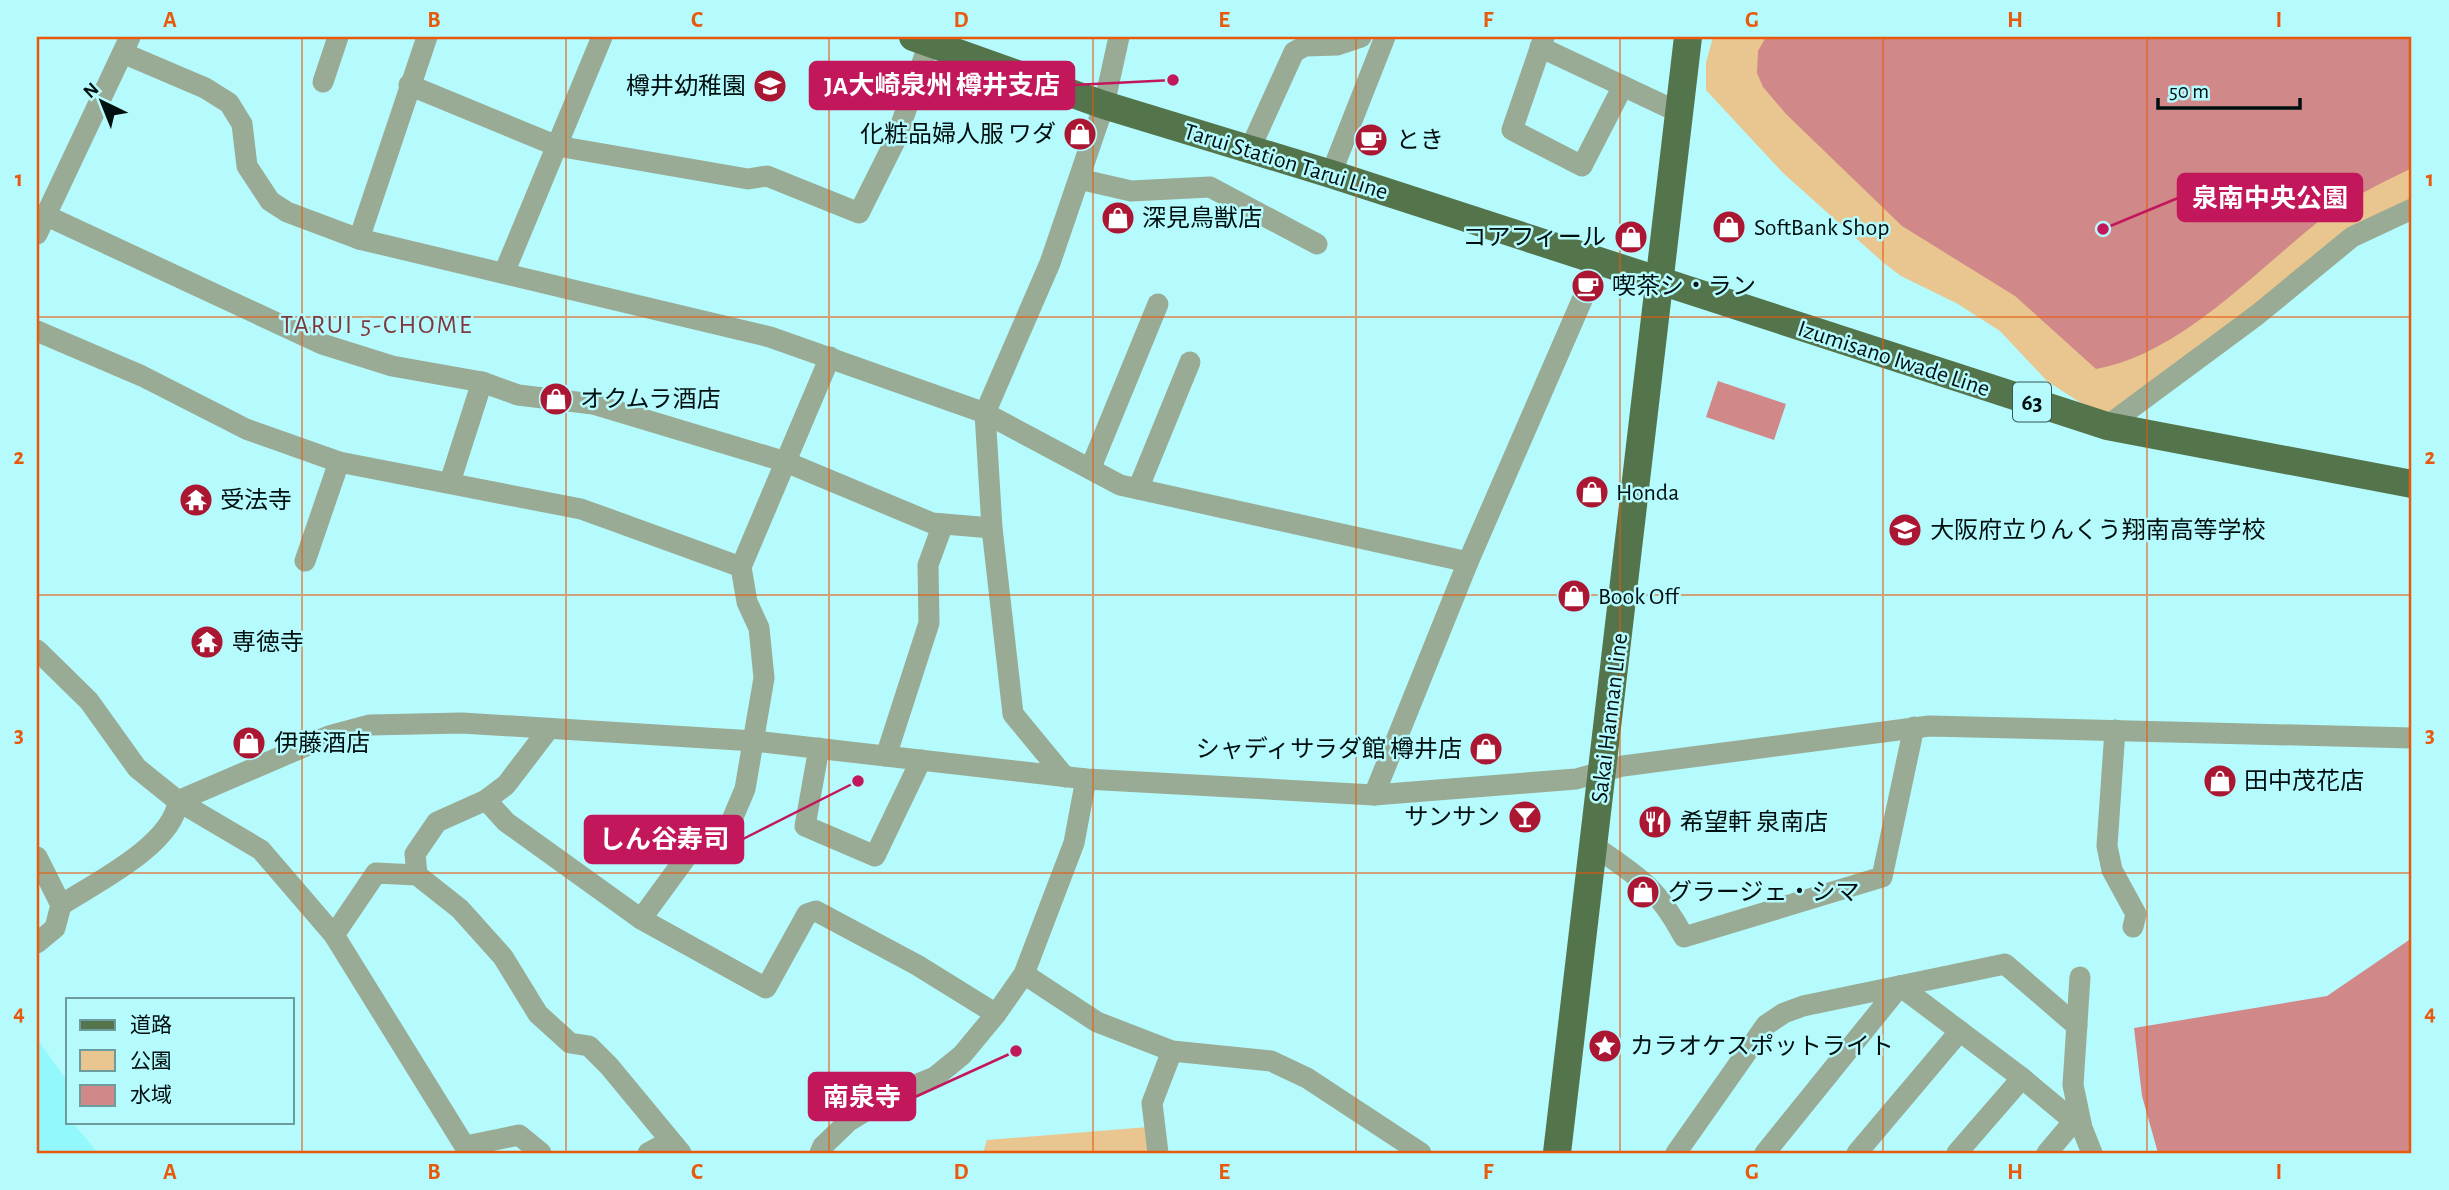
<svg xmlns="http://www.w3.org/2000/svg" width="2449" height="1190" viewBox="0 0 2449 1190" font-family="'Alegreya Sans','Noto Sans JP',sans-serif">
	<rect width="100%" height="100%" fill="#b5fafc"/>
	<polygon fill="#92f8fc" points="37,1039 68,1082 68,1122 72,1122 98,1153 37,1153"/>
	<g fill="#e9c68f">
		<polygon points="1713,37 2412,37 2412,206 2107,414 2084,405 2047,381 2000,331 1958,304 1901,276 1885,264 1783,173 1706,90 1706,63"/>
		<polygon points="1148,1127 1151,1153 983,1153 987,1140"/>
	</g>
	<g fill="#d18889">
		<path d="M 1766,37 L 2412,37 L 2412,168 C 2384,182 2353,196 2327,215 C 2260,266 2182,354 2096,369 L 2015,296 L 1902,226 L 1786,114 L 1763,87 L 1757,73 L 1758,51 Z"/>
		<polygon points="1718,381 1786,404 1774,440 1706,417"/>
		<polygon points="2412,938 2412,1153 2158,1153 2142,1096 2134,1028 2327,996"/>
	</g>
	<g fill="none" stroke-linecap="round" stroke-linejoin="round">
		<g stroke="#99ab94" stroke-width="21">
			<polyline points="1544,37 1512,130 1582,166 1623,86"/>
			<polyline points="1540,47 1678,112"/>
			<polyline points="123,53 205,88 229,103 242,124 247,166 270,201 287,212 359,239 770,337 985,413 1120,485 1468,562"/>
			<polyline points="323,82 338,37"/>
			<polyline points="409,85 557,146 748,179 767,176 859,213 896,139 929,43"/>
			<polyline points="1250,149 1294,52 1305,46 1337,45 1361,37"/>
			<polyline points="1331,174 1385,37"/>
			<polyline points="1079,179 1131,191 1210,187 1317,244"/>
			<polyline points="45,215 322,344 392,366 482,382 518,395 593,404 786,462 932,523 992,528"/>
			<polyline points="37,234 130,37"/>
			<polyline points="359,239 427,37"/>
			<polyline points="504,273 602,37"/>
			<polyline points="37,331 142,376 246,429 339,462 581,509 741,567"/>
			<polyline points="2107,426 2257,315 2352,237 2412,209"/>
			<polyline points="1091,467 1158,304"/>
			<polyline points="450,482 482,382"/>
			<polyline points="1138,489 1190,362"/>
			<polyline points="305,561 339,462"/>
			<polyline points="37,650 89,701 137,768 178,801 261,850 334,935 469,1153"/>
			<polyline points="2115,730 2107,846 2112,870 2136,914 2133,927"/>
			<polyline points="819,748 805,826 875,856 921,760"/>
			<polyline points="886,756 929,623 928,565 943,524"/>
			<polyline points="1065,777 1013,714 992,528 985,413 1050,263 1104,105 1119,37"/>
			<polyline points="1374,795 1468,562 1599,261"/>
			<polyline points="486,800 506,822 641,919 766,988 807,914 816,911 917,965 996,1014"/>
			<polyline points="178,801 329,736 370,725 462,723 754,741 1086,779 1374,795 1576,779 1623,766 1929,726 2412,738"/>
			<path d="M 1594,846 C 1639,877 1657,887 1684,937 L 1882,877 L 1914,727"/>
			<polyline points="37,857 61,905 55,928 37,943"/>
			<polyline points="417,875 415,854 437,822 486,800 506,785 548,730"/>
			<path d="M 61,905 C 95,883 173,845 178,801"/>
			<polyline points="641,919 701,837 720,848 745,789 764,678 759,628 747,602 741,567 830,357"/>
			<polyline points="334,935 376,873 417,875 460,909 503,957 538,1014 570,1043 589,1046 609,1066 681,1153"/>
			<polyline points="1024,974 1097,1022 1172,1051 1271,1061 1307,1078 1421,1153"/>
			<polyline points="2080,977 2073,1085 2082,1128 2092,1153"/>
			<polyline points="1900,986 2022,1078 2082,1128"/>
			<polyline points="466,1146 519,1135 541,1153"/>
			<polyline points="648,1153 670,1141"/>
			<polyline points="820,1153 823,1146 849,1121 893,1094 935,1077 962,1055 996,1014 1024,974 1074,843 1086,779"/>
			<polyline points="1158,1153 1152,1103 1172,1051"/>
			<polyline points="1676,1153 1766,1025 1784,1013 1803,1006 2005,964 2077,1026"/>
			<polyline points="1765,1153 1900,986"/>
			<polyline points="1857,1153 1960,1031"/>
			<polyline points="1957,1153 2022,1078"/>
			<polyline points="2047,1153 2074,1121"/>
		</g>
		<g stroke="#54744b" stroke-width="28">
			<polyline points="913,37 1104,105 1331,174 2107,426 2412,484"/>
			<polyline points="1557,1153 1688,37"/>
		</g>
	</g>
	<path fill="none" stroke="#e8590c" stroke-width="2" stroke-opacity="0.55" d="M 302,37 L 302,1153M 566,37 L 566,1153M 829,37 L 829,1153M 1093,37 L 1093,1153M 1356,37 L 1356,1153M 1620,37 L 1620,1153M 1883,37 L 1883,1153M 2147,37 L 2147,1153M 37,317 L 2412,317M 37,595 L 2412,595M 37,873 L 2412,873"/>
	<defs>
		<symbol id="school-disc" viewBox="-11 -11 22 22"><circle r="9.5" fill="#ab1632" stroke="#b5fafc"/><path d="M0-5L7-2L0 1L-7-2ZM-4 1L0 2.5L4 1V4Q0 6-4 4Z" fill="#fff"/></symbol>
		<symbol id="shop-disc" viewBox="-11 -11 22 22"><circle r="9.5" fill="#ab1632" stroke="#b5fafc"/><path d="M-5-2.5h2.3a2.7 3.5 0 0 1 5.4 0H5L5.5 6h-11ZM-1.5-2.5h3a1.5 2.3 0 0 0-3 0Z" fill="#fff"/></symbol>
		<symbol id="cafe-disc" viewBox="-11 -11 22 22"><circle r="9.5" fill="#ab1632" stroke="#b5fafc"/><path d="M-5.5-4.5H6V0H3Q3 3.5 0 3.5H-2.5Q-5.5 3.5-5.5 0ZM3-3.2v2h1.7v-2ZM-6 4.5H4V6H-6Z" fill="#fff"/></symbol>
		<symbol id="temple-disc" viewBox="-11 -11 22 22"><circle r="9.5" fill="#ab1632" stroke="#b5fafc"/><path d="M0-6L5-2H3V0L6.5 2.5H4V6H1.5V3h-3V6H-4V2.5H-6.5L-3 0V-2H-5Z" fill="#fff"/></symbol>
		<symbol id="bar-disc" viewBox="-11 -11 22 22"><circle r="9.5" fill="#ab1632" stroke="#b5fafc"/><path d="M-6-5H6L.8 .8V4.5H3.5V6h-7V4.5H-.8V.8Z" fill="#fff"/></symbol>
		<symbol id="restaurant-disc" viewBox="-11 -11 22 22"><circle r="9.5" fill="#ab1632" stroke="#b5fafc"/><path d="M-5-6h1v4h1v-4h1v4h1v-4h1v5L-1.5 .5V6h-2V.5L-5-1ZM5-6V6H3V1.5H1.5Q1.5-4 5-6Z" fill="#fff"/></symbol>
		<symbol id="sight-disc" viewBox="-11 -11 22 22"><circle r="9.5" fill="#ab1632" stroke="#b5fafc"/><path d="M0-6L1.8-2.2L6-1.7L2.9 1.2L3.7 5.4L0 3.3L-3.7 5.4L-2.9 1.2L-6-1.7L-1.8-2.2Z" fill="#fff"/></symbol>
	</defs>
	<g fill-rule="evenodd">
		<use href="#school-disc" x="751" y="67" width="38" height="38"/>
		<use href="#shop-disc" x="1061" y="115" width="38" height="38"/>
		<use href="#cafe-disc" x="1352" y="121" width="38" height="38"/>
		<use href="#shop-disc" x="1099" y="199" width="38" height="38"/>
		<use href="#shop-disc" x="1710" y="208" width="38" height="38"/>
		<use href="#shop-disc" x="1612" y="218" width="38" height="38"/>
		<use href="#cafe-disc" x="1569" y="267" width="38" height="38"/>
		<use href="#shop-disc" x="537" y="380" width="38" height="38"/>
		<use href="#shop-disc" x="1573" y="473" width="38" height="38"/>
		<use href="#temple-disc" x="177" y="481" width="38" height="38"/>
		<use href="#school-disc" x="1886" y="511" width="38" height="38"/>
		<use href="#shop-disc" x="1555" y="577" width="38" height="38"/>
		<use href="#temple-disc" x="188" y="623" width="38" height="38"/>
		<use href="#shop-disc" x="230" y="724" width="38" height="38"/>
		<use href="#shop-disc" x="1467" y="730" width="38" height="38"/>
		<use href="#shop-disc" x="2201" y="762" width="38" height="38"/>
		<use href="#bar-disc" x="1506" y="798" width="38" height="38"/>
		<use href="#restaurant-disc" x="1636" y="803" width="38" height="38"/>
		<use href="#shop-disc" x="1624" y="873" width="38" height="38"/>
		<use href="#sight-disc" x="1586" y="1027" width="38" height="38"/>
	</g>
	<g text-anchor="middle" stroke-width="5" stroke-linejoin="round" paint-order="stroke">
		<rect fill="#b5fafc" stroke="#365657" stroke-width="2" x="2013" y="382.5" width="38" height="39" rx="5"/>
		<g font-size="23" font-weight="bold" fill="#000f10">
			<text x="2032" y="410">63</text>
		</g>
		<g font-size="24" fill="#000f10" stroke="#b5fafc" text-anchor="start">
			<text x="746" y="94" text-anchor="end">樽井幼稚園</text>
			<text x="1056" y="142" text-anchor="end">化粧品婦人服 ワダ</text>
			<text x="1396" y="148">とき</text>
			<text x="1142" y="226">深見鳥獣店</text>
			<text x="1754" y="235">SoftBank Shop</text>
			<text x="1606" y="245" text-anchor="end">コアフィール</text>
			<text x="1612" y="294">喫茶シ・ラン</text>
			<text x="580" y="407">オクムラ酒店</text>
			<text x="1616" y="500">Honda</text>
			<text x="220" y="508">受法寺</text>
			<text x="1930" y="538">大阪府立りんくう翔南高等学校</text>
			<text x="1598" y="604">Book Off</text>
			<text x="232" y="650">専徳寺</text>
			<text x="274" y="751">伊藤酒店</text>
			<text x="1462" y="757" text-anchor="end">シャディサラダ館 樽井店</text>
			<text x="2244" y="789">田中茂花店</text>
			<text x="1500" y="825" text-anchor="end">サンサン</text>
			<text x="1680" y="830">希望軒 泉南店</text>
			<text x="1668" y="900">グラージェ・シマ</text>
			<text x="1630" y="1054">カラオケスポットライト</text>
		</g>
		<g font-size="24" fill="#000f10" stroke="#b5fafc">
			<text transform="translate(1286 161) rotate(17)" y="8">Tarui Station Tarui Line</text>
			<text transform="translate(1894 358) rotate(18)" y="8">Izumisano Iwade Line</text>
			<text transform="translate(1609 718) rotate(-83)" y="8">Sakai Hannan Line</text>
		</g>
		<g font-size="26" letter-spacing="2" fill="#81383c" stroke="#b5fafc">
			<text x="377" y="333">TARUI 5-CHOME</text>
		</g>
	</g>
	<path fill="none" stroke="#c2185b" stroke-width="2.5" d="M1173 80L1074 85M2103 229L2178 198M858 781L743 839M1016 1051L915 1097"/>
	<g fill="#c2185b" stroke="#b5fafc" stroke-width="2.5">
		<circle cx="1173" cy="80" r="7"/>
		<circle cx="2103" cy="229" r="7"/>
		<circle cx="858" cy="781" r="7"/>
		<circle cx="1016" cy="1051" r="7"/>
	</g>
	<g fill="#c2185b" stroke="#c2185b" stroke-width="2.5">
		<rect x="810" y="62" width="264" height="47" rx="7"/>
		<rect x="2178" y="174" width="184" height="47" rx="7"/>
		<rect x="585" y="816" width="158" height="47" rx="7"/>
		<rect x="809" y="1073" width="106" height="47" rx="7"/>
	</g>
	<g font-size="26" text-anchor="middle" font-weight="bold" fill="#fff">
		<text x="942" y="94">JA大崎泉州 樽井支店</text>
		<text x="2270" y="207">泉南中央公園</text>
		<text x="664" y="848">しん谷寿司</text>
		<text x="862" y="1106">南泉寺</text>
	</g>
	<rect width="2449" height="1190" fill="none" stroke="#b5fafc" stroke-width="77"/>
	<rect x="66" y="998" width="228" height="126" fill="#b5fafc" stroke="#6d9c9e" stroke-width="2"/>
	<rect x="80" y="1020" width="35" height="10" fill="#54744b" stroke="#6d9c9e" stroke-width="2"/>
	<text x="130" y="1032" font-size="21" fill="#000f10">道路</text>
	<rect x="80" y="1050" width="35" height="21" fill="#e9c68f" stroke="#6d9c9e" stroke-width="2"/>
	<text x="130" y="1068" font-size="21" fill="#000f10">公園</text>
	<rect x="80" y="1085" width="35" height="21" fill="#d18889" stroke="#6d9c9e" stroke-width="2"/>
	<text x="130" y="1102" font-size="21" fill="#000f10">水域</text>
	<g transform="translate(102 102) rotate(317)" stroke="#b5fafc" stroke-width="5" paint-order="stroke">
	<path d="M0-5L12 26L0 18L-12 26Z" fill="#000f10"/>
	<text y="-10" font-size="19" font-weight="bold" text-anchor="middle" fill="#000f10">N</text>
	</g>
	<path d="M2158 98v10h142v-10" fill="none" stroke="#000f10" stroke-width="3.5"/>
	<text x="2169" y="98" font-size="21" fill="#000f10" stroke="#b5fafc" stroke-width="5" paint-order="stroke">50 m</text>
	<rect x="38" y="38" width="2372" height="1114" fill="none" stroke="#e8590c" stroke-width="2.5"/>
	<g font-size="23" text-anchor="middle" font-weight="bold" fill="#e8590c">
		<text x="170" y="27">A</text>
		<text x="434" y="27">B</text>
		<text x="697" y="27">C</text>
		<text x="961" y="27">D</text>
		<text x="1224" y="27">E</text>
		<text x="1488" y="27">F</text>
		<text x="1752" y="27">G</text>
		<text x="2015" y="27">H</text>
		<text x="2279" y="27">I</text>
		<text x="19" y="186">1</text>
		<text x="2430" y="186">1</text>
		<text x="19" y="464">2</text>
		<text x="2430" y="464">2</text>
		<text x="19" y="742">3</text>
		<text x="2430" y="742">3</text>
		<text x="19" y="1020">4</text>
		<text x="2430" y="1020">4</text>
		<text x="170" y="1179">A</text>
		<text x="434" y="1179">B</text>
		<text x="697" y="1179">C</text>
		<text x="961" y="1179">D</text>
		<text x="1224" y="1179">E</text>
		<text x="1488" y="1179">F</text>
		<text x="1752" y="1179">G</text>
		<text x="2015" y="1179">H</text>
		<text x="2279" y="1179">I</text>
	</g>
</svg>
